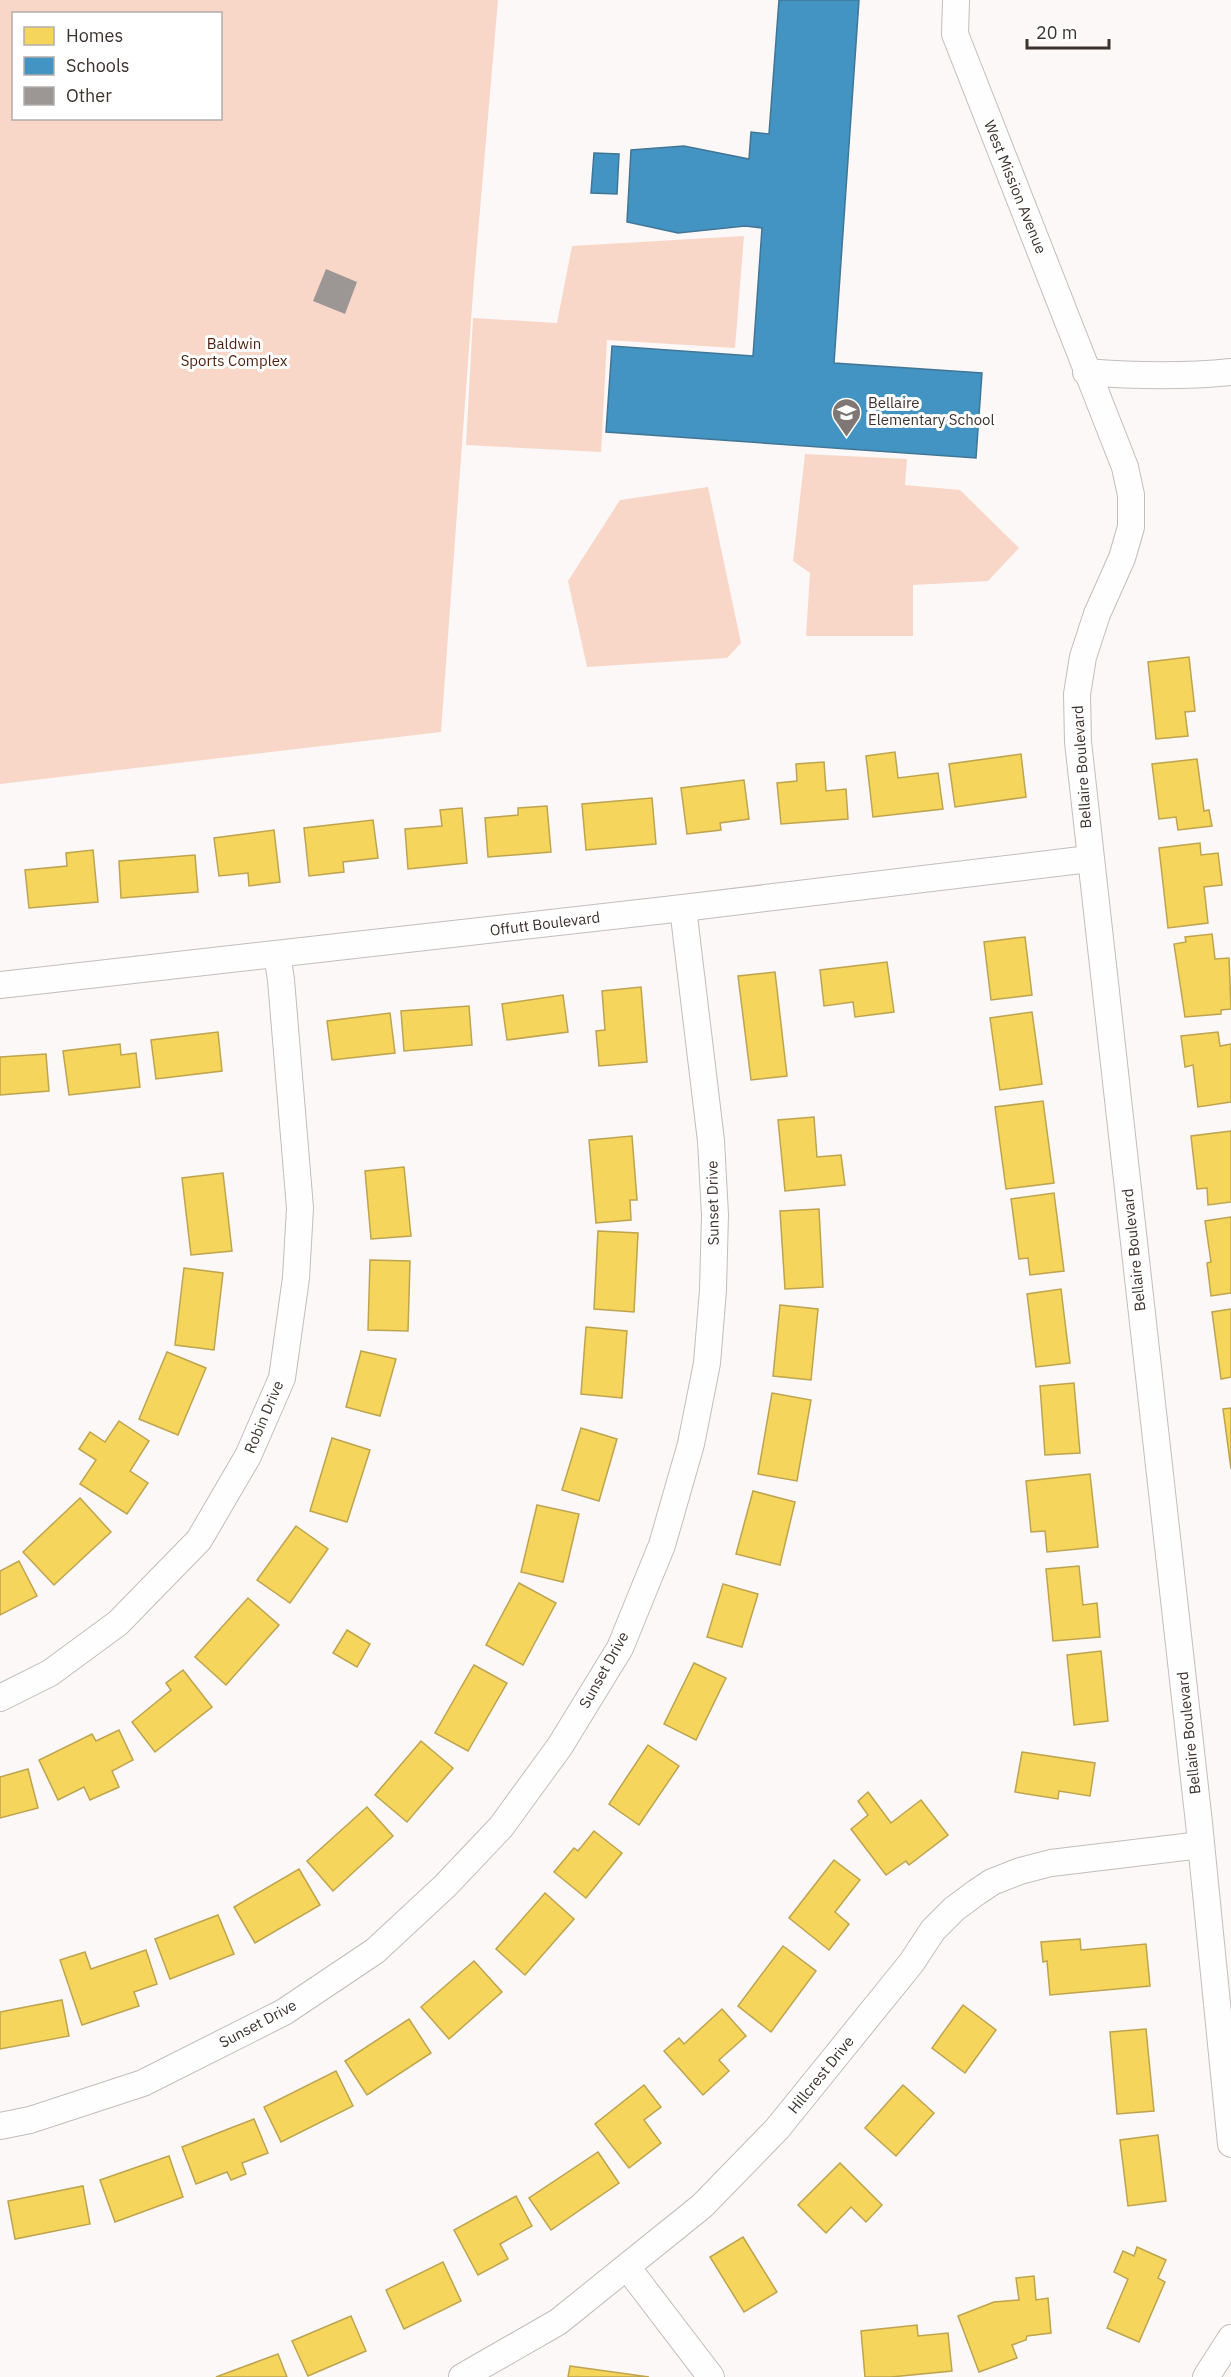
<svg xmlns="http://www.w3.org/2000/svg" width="1231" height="2377" viewBox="0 0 1231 2377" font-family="'IBM Plex Sans',sans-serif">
	<rect width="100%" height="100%" fill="#fbf8f7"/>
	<g fill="#f8d7c9" fill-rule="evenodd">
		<path d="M 0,0 L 498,0 L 474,280 L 441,732 L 0,784 ZM 14,14 L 220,14 L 220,118 L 14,118 Z"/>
		<polygon points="744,236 735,348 607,340 601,452 466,445 473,318 557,323 572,246"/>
		<polygon points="805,454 907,459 905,485 960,490 1019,548 988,581 913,585 913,636 806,636 810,573 793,561"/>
		<polygon points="708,487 741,643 727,658 587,667 568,581 620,500"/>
	</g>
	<g fill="#f6d55c" stroke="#bea44e" stroke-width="1.5">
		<polygon points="1189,657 1195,711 1185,712 1188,736 1156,739 1148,662"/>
		<polygon points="895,752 898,778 938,773 943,809 873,817 866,756"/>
		<polygon points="1021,754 1026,797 955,807 949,764"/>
		<polygon points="1197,759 1204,811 1209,810 1212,826 1178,830 1176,817 1159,819 1152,764"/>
		<polygon points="824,762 826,791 846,789 848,819 781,824 777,783 797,781 796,764"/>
		<polygon points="744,780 749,819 720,823 721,830 687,834 681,788"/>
		<polygon points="652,798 656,844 586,850 582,804"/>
		<polygon points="547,806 551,852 488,857 485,818 518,815 518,808"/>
		<polygon points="462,808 467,863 408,869 405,829 442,826 440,810"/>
		<polygon points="373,820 378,858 343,862 344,872 309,876 304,828"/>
		<polygon points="274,830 280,882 249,886 248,873 219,876 214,838"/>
		<polygon points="1200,843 1201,855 1218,853 1222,885 1204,887 1208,923 1168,928 1159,848"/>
		<polygon points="93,850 98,902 29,908 25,870 67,866 66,853"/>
		<polygon points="195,855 198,892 121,898 119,861"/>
		<polygon points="1212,934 1215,959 1229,958 1231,1009 1221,1010 1221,1014 1185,1017 1174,944 1186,942 1185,937"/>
		<polygon points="1025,937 1032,995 991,1000 984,942"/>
		<polygon points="887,962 894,1012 855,1017 853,1002 824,1006 820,970"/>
		<polygon points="775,972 787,1076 751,1080 738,976"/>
		<polygon points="641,987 647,1062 599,1066 596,1031 605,1030 602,991"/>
		<polygon points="563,995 568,1032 507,1040 502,1004"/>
		<polygon points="469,1006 472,1045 404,1051 401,1011"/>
		<polygon points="1032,1012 1042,1084 1000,1090 990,1018"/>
		<polygon points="390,1013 395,1053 332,1060 327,1021"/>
		<polygon points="218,1032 222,1071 156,1079 151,1040"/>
		<polygon points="1218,1032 1220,1046 1231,1044 1231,1102 1198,1107 1193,1065 1185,1067 1181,1036"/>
		<polygon points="120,1044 121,1055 136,1053 140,1087 69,1095 63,1051"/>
		<polygon points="46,1054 49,1091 0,1095 0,1057"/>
		<polygon points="1043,1101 1054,1183 1006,1189 995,1107"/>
		<polygon points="814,1117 817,1157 841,1155 845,1185 785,1191 778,1120"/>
		<polygon points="1231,1131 1231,1202 1208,1205 1207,1188 1197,1189 1191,1136"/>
		<polygon points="632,1136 637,1200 630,1200 631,1220 596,1223 589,1140"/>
		<polygon points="404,1167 411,1236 371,1239 365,1171"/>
		<polygon points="223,1173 232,1251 191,1255 182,1178"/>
		<polygon points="1054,1193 1064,1271 1030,1275 1028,1258 1019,1259 1011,1199"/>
		<polygon points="819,1209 823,1287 785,1289 780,1211"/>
		<polygon points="1231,1217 1231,1293 1211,1296 1207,1263 1211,1262 1205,1221"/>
		<polygon points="598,1231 638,1233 634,1312 594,1309"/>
		<polygon points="370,1260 410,1261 408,1331 368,1330"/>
		<polygon points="184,1268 223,1273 214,1350 175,1345"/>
		<polygon points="1061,1289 1070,1363 1036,1367 1027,1294"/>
		<polygon points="780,1305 818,1309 811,1380 773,1376"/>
		<polygon points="1231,1309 1231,1377 1221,1379 1212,1312"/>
		<polygon points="586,1327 627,1331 622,1398 581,1394"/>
		<polygon points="361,1351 396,1359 380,1416 346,1407"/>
		<polygon points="167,1352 206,1368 178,1435 139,1419"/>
		<polygon points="1074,1383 1080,1453 1045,1455 1040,1386"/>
		<polygon points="772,1393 811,1400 797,1481 758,1474"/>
		<polygon points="1231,1408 1231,1469 1223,1409"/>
		<polygon points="119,1421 149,1441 130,1471 148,1483 127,1514 80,1484 96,1460 79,1449 90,1432 105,1442"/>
		<polygon points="581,1428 617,1439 599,1501 562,1490"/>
		<polygon points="332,1438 370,1450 347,1522 310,1511"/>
		<polygon points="1090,1474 1098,1547 1047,1552 1045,1531 1031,1532 1026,1481"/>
		<polygon points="753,1491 795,1502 780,1565 736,1554"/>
		<polygon points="80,1498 111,1532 54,1585 23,1552"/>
		<polygon points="537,1505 579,1514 563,1582 521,1572"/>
		<polygon points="296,1526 328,1549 290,1603 257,1580"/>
		<polygon points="19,1561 37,1596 0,1615 0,1571"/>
		<polygon points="1079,1566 1083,1605 1097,1603 1100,1637 1053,1641 1046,1569"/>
		<polygon points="519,1583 556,1603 523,1665 486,1645"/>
		<polygon points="723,1584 758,1594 742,1647 707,1637"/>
		<polygon points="248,1598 279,1625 226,1685 195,1657"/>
		<polygon points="347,1630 370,1644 357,1667 333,1653"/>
		<polygon points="1101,1651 1108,1721 1074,1725 1067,1655"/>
		<polygon points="694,1663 726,1678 696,1740 664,1724"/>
		<polygon points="474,1665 507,1683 468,1751 435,1733"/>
		<polygon points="183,1670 212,1707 155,1752 132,1722 171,1690 166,1683"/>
		<polygon points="119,1730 133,1760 112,1771 119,1787 90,1800 84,1787 58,1800 39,1760 92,1734 96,1741"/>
		<polygon points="421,1741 453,1768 407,1822 375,1795"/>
		<polygon points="648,1745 679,1766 639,1825 609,1804"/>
		<polygon points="1022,1752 1095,1763 1090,1796 1059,1791 1058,1799 1015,1792"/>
		<polygon points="28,1769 38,1808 0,1818 0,1777"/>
		<polygon points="868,1792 891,1823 921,1800 948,1835 909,1865 906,1861 886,1875 851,1829 868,1815 858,1801"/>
		<polygon points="367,1807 393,1836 333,1891 307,1861"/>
		<polygon points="594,1831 622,1853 586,1898 554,1872 574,1848 578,1851"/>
		<polygon points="834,1860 860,1880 835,1912 849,1924 829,1950 789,1918"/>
		<polygon points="299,1869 320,1905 255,1943 234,1907"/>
		<polygon points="545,1893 574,1919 525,1975 496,1949"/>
		<polygon points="218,1915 234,1954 170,1979 155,1939"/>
		<polygon points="1080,1939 1081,1950 1146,1944 1150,1986 1050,1995 1047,1961 1043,1962 1041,1942"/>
		<polygon points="783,1946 816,1971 771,2032 738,2006"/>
		<polygon points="146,1950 157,1984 134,1992 139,2006 82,2025 60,1960 85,1952 91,1969"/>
		<polygon points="474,1961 502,1992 449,2039 421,2007"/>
		<polygon points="62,2000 69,2036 0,2049 0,2012"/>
		<polygon points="963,2005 996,2030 965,2073 932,2048"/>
		<polygon points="722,2009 746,2036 719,2060 729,2071 703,2095 664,2051 679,2038 684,2044"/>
		<polygon points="409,2019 431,2053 367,2095 345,2061"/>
		<polygon points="1146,2029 1154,2111 1117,2114 1110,2032"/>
		<polygon points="336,2071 353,2106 281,2142 264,2107"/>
		<polygon points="644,2085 661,2107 644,2120 661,2143 629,2168 595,2124"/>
		<polygon points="903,2085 934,2113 896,2156 865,2128"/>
		<polygon points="254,2119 268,2153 242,2163 246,2174 231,2180 227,2172 196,2184 182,2147"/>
		<polygon points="1158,2135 1166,2201 1128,2206 1120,2140"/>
		<polygon points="598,2152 619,2183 551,2230 529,2198"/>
		<polygon points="169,2156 183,2197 115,2222 100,2180"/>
		<polygon points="840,2163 882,2205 866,2222 851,2207 826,2233 798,2205"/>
		<polygon points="83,2186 90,2224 15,2239 8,2201"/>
		<polygon points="516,2196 532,2226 500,2244 508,2259 478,2275 454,2230"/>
		<polygon points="743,2237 777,2292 744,2312 710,2257"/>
		<polygon points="1137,2247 1166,2260 1158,2278 1165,2282 1139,2342 1107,2328 1128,2279 1114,2272 1123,2251 1134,2256"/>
		<polygon points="443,2262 461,2301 404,2329 386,2290"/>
		<polygon points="1034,2276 1036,2300 1048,2298 1051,2333 1027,2336 1026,2340 1012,2345 1017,2358 979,2372 958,2316 994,2302 1019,2300 1016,2278"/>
		<polygon points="351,2316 366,2351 308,2376 292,2341"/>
		<polygon points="917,2325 918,2336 948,2333 952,2371 891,2377 865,2377 861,2331"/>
		<polygon points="278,2354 287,2377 216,2377"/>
		<polygon points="570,2366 649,2377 568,2377"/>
	</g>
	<g fill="#4393c3" stroke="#417696" stroke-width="1.5">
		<polygon points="779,0 859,0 834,363 982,373 976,458 606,432 612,346 753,356 762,228 745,226 678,233 627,222 631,150 684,146 749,159 751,132 769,134"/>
		<polygon points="594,153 619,154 617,194 591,193"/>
	</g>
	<polygon fill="#9c9795" points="326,269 357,282 345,314 313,301"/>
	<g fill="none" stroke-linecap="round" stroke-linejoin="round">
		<defs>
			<g id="street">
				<polyline points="956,0 955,34 1125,467 1131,495 1131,527 1122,558 1097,614 1083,657 1077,694 1078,742 1199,1823 1231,2144"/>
				<path d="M 1086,372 C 1135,376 1182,377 1231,372"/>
				<polyline points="0,985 683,908 1089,859"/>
				<polyline points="0,1698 50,1673 118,1623 199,1540 248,1456 282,1378 296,1278 300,1208 281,980 277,954"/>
				<polyline points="0,2126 30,2120 143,2083 284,2012 375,1951 445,1886 501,1827 560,1746 620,1648 662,1545 691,1444 707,1363 713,1290 715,1215 711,1141 683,908"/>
				<polyline points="627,2267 711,2377"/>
				<polyline points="462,2377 558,2322 702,2206 777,2129 912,1962 933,1930 954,1909 977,1892 992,1882 1020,1871 1051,1863 1201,1845"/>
				<polyline points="1206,2377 1231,2338"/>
			</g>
		</defs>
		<use href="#street" stroke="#c3bdbb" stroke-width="28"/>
		<use href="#street" stroke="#fefefe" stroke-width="26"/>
	</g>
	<defs>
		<symbol id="school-pin" viewBox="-11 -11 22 30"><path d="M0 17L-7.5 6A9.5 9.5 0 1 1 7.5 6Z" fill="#7f7774" stroke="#fff"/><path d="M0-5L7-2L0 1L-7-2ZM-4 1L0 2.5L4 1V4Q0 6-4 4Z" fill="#fff"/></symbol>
	</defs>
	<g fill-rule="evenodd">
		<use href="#school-pin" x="830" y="396" width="33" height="45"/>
	</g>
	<g text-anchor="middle" stroke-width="6" stroke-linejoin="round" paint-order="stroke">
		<g font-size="15" fill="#3c322e" stroke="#fff">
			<text transform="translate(1015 187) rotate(68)" y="5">West Mission Avenue</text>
			<text transform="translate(1082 767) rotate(-94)" y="5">Bellaire Boulevard</text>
			<text transform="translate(545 924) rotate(-7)" y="5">Offutt Boulevard</text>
			<text transform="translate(713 1203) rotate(-91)" y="5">Sunset Drive</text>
			<text transform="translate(1134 1250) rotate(-96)" y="5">Bellaire Boulevard</text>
			<text transform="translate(264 1417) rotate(-67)" y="5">Robin Drive</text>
			<text transform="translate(604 1670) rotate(-61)" y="5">Sunset Drive</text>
			<text transform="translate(1189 1733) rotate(-96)" y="5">Bellaire Boulevard</text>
			<text transform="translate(258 2024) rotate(-28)" y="5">Sunset Drive</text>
			<text transform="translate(821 2075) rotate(-51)" y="5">Hillcrest Drive</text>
		</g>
		<g font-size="15" fill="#4b1f0b" stroke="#fff">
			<text x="234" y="349">Baldwin<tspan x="234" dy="17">Sports Complex</tspan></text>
		</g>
		<g font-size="15" fill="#3c322e" stroke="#fff" text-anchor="start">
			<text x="868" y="408">Bellaire<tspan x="868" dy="17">Elementary School</tspan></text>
		</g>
	</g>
	<rect x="12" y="12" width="210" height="108" fill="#ffffff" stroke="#b1adab" stroke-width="1.5"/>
	<rect x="24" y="27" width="30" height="18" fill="#f6d55c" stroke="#b1adab" stroke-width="1.5"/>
	<text x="66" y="42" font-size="18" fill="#3c322e">Homes</text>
	<rect x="24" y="57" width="30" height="18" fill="#4393c3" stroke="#b1adab" stroke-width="1.5"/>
	<text x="66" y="72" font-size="18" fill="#3c322e">Schools</text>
	<rect x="24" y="87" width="30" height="18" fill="#9c9795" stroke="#b1adab" stroke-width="1.5"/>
	<text x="66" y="102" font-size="18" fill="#3c322e">Other</text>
	<path d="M1027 39v9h82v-9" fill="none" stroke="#3c322e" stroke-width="3"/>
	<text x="1036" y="39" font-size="18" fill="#3c322e" stroke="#ffffff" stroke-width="4.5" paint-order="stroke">20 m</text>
</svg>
